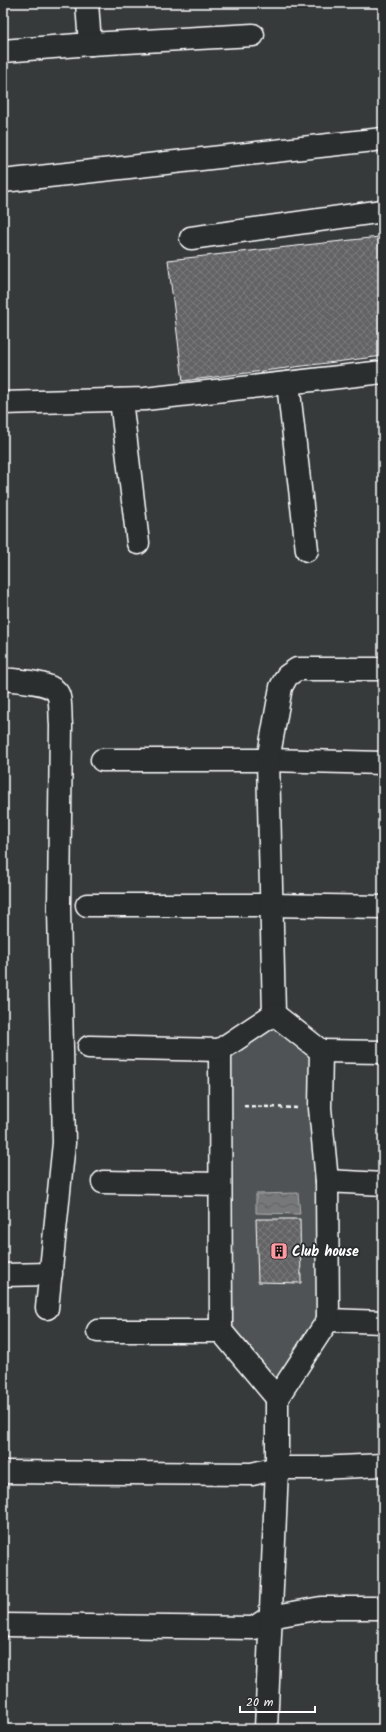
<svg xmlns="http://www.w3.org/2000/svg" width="386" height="1732" viewBox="0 0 386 1732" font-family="Kalam,sans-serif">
	<defs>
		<pattern id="water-waves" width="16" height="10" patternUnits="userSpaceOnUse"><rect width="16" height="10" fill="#767879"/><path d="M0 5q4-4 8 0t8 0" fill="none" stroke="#616262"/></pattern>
		<pattern id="building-cross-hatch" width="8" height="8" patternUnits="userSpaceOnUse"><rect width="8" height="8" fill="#636465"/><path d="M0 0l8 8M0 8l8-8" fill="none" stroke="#7a7b7c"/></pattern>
	</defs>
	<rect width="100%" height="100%" fill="#373a3b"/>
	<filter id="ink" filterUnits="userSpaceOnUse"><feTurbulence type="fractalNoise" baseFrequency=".025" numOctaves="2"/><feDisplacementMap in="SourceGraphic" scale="8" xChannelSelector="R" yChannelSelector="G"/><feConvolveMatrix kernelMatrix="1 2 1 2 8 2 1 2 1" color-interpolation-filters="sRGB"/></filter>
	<g filter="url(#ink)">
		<polygon fill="#505354" stroke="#a8a9aa" points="274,1014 321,1051 328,1320 277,1398 221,1331 220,1050"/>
		<polygon fill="url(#water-waves)" stroke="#adaeaf" points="298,1193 300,1214 256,1213 256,1194"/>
		<g fill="url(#building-cross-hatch)" stroke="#fff">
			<polygon points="379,237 383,278 383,356 183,381 168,260"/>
			<polygon points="256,1219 300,1219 301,1283 258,1282"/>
		</g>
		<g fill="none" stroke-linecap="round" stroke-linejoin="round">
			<defs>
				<g id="minor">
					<polyline points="87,3 90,44"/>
					<polyline points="3,51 90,44 253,35"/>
					<polyline points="3,181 383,139"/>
					<polyline points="191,238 383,211"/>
					<polyline points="288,383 307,550"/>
					<polyline points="121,400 138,543"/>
					<polyline points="3,403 145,399 383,372"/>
					<path d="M 3,679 C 17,681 56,681 59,697 C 61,705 60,716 61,725 L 59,908 L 64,1143 L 47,1308"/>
					<polyline points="102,760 268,760 383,763"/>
					<polyline points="87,905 271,905 383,907"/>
					<polyline points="274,1014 268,760 281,687 287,676 297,669 383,669"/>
					<polyline points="274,1014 220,1050 221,1331 277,1398"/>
					<polyline points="89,1047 220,1050"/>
					<polyline points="321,1051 383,1052"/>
					<polyline points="327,1181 383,1184"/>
					<polyline points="103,1182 220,1184"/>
					<polyline points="3,1275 51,1274"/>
					<polyline points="328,1320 383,1322"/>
					<polyline points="98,1331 221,1331"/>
					<polyline points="3,1472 252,1474 277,1468 318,1468 383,1465"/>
					<polyline points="3,1625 254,1628 270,1617 321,1608 383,1608"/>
					<polyline points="266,1729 277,1468 277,1398 328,1320 327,1181 320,1108 321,1051 274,1014"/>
				</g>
			</defs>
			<use href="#minor" stroke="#fff" stroke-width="25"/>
			<polyline stroke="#fff" stroke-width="2.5" stroke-dasharray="4 3" stroke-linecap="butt" points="244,1106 297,1108"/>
			<use href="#minor" stroke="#2a2d2e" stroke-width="22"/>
		</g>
	</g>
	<defs>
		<symbol id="building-square" viewBox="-11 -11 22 22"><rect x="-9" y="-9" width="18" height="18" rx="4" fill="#ff9aa2" stroke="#2a2d2e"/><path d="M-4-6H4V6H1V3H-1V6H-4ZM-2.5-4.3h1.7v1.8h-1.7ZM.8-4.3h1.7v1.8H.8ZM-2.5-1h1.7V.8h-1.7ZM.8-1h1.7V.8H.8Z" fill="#111"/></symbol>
	</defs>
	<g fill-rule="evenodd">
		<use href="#building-square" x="269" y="1241" width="20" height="20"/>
	</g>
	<g text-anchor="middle" stroke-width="3.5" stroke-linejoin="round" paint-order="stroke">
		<g font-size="14" font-weight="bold" fill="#fff" stroke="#2a2d2e" text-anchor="start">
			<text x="292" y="1256">Club house</text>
		</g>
	</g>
	<rect width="386" height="1732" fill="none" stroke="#2a2d2e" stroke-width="16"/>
	<rect x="8" y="8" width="370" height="1716" fill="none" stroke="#fff" stroke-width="1.5" filter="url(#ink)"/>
	<path d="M240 1706v6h75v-6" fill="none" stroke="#ffffff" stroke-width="2"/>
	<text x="246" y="1706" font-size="12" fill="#ffffff" stroke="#2a2d2e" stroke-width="3" paint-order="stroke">20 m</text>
</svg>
